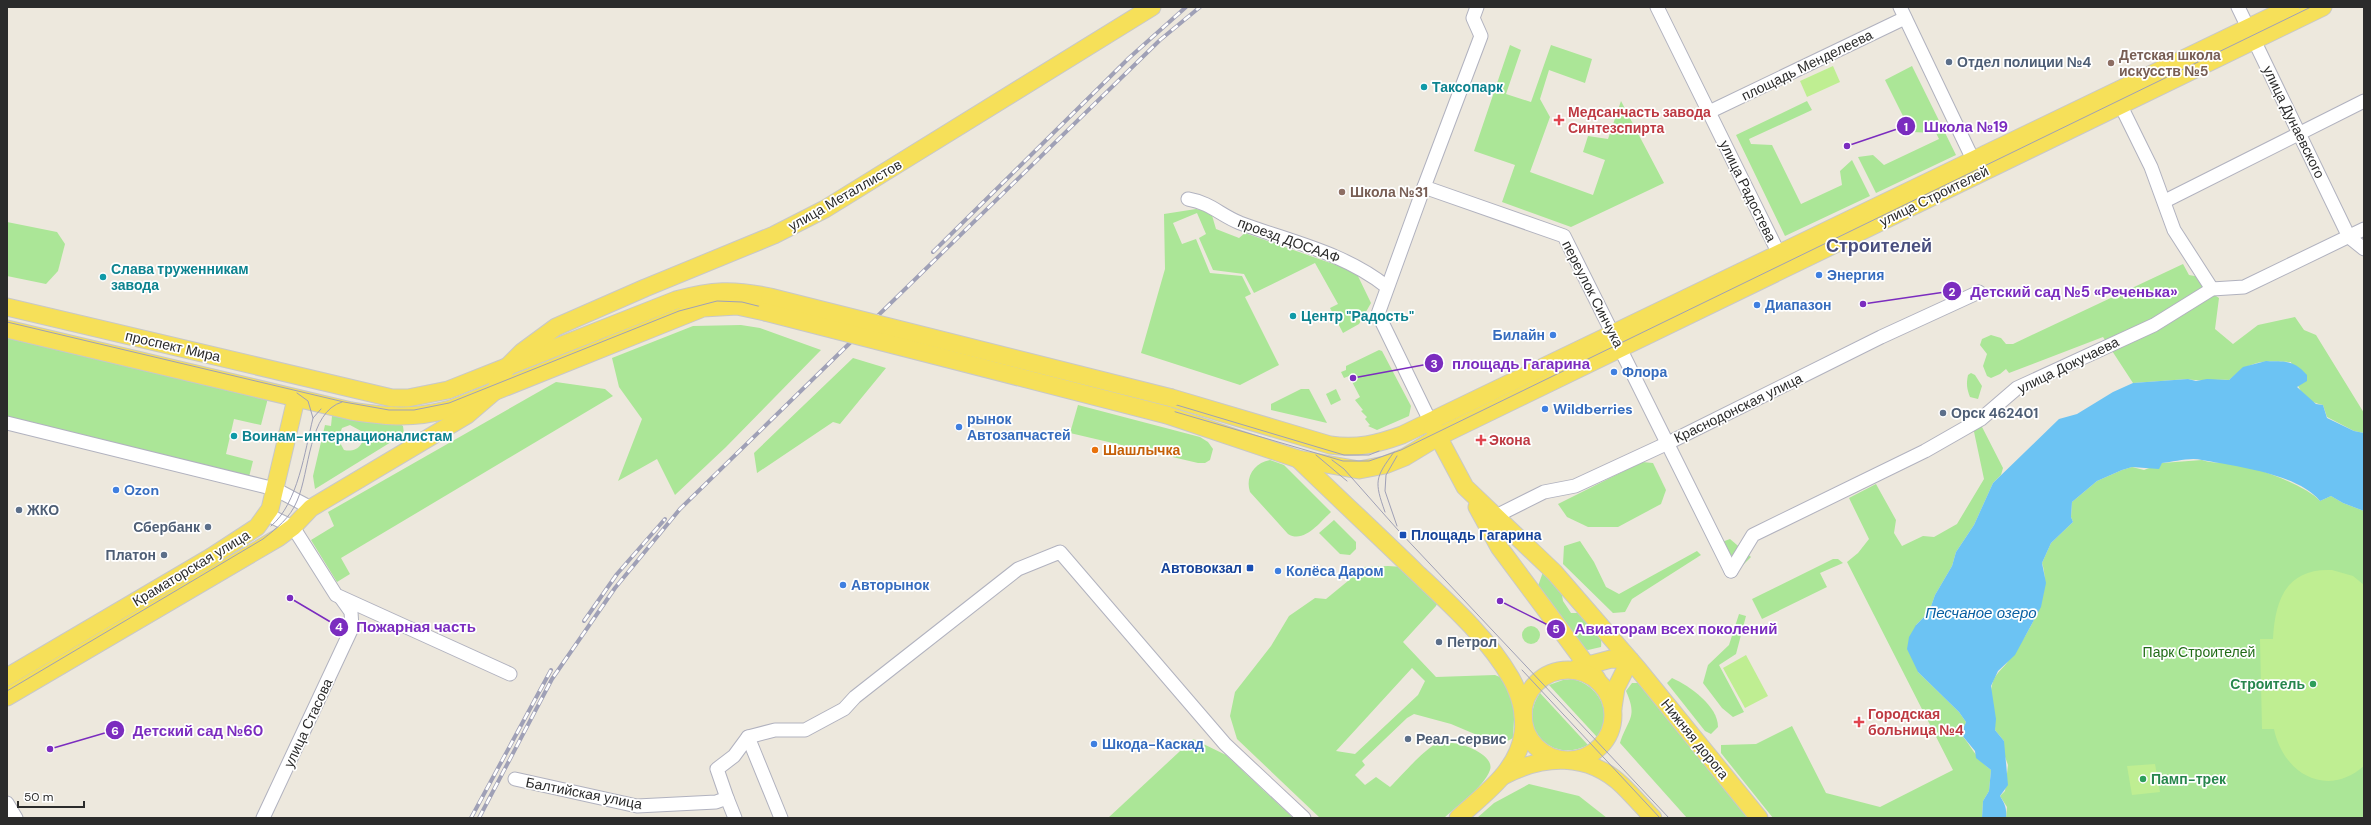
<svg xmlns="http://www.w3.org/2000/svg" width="2371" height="825" viewBox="0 0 2371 825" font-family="'DM Sans',sans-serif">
	<rect width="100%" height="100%" fill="#ede8dd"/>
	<g fill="#abe697" fill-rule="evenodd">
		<polygon points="1510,45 1521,50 1506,94 1531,102 1551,45 1592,59 1585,83 1549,70 1540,99 1550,117 1530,172 1593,195 1605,160 1583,152 1588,136 1608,139 1621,101 1664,183 1571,227 1502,202 1515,165 1474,151"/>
		<polygon points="1912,66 1956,155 1876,193 1858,157 1873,155 1884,165 1939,139 1936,133 1911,132 1885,80"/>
		<polygon points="1807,101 1812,110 1749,139 1751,144 1772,145 1801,204 1842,185 1840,171 1852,160 1870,196 1785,236 1736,135"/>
		<polygon points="1196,209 1211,212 1216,229 1239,238 1245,233 1356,272 1371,303 1359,324 1343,333 1330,308 1338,304 1315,263 1254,293 1244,274 1213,270 1199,238 1206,234 1197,213 1173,223 1182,244 1196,239 1210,273 1242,276 1251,294 1245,297 1279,365 1240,385 1141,353 1165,269 1164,214"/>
		<polygon points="7,222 57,232 65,244 58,271 46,284 7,276"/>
		<path d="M 2183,264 L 2189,275 L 2200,277 L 2204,288 L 2219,298 L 2215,329 L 2233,344 L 2258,325 L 2295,317 L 2304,330 L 2316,335 L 2364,413 L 2364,433 L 2354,431 L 2327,417 L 2323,405 C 2300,401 2295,381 2291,362 C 2263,360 2251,360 2229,380 C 2216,379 2201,382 2188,379 L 2133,383 L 2103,337 L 2009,373 L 2006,369 L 2000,374 L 1991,378 L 1987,376 L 1983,366 L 1987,354 L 1980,345 L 1982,339 L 1991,335 L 2001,338 L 2006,344 L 2013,344 Z"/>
		<polygon points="741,325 760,328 821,350 726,447 675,495 657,459 618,481 642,419 619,387 612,358 693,326"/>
		<polygon points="7,335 268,398 261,425 234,419 226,454 253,461 249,477 7,418"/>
		<polygon points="1379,350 1382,351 1411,406 1409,416 1377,430 1368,426 1370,425 1365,419 1367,417 1361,411 1363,410 1355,400 1360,397 1349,376 1344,378 1341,372 1346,370 1346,366"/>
		<polygon points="853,358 886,368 840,424 833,422 757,473 754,453"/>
		<path d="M 1971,373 L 1975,375 L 1982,386 L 1978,399 L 1970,397 C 1967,389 1966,384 1968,375 Z"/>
		<polygon points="556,382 605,389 613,396 341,558 350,574 337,582 311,540 334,526 328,512"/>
		<polygon points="1301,389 1309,389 1327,423 1271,410 1271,404"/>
		<polygon points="1336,389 1341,400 1331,405 1326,394"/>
		<polygon points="1078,405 1200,437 1208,442 1213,449 1210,460 1205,463 1198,463 1070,433"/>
		<path d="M 332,416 L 397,422 L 403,426 L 404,434 L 315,489 L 313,476 L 325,425 L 331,426 ZM 350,425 L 361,431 C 367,443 357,453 344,450 L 338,439 L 342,428 Z"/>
		<path d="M 1980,423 L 2003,468 L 2001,475 L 1993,483 L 1974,525 L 1956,552 L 1952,566 L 1935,595 L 1929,612 L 1916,625 L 1918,672 L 1959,712 L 1966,722 L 1961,734 C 1973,749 1976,758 1991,770 L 1989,791 L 1983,801 L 1982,818 L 1773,818 L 1721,753 L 1721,745 L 1756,744 L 1792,726 L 1826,793 L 1880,807 L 1953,770 L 1847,562 L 1858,553 L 1869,539 L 1849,498 L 1876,484 L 1896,520 L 1894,533 L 1902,546 L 1923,536 L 1934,537 L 1957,524 L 1984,479 L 1973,427 Z"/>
		<path d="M 1270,460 L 1284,465 L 1331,512 C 1320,522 1304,544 1288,534 L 1250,492 C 1245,477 1254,463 1270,460 Z"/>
		<path d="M 2202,460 C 2213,464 2224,462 2236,464 C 2256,467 2307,486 2320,501 L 2331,496 L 2343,503 L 2364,511 L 2364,818 L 2006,818 L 2007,807 L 2000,796 L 2005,791 L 2008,765 L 2004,754 L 2004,741 L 1995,730 C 1996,716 1988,699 1992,685 C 1994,674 2003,669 2009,660 C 2027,635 2053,596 2042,563 L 2051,543 L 2073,522 L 2071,517 L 2072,502 L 2097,481 L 2122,470 L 2132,467 L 2144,470 L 2162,463 Z"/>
		<polygon points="1642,462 1653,463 1666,490 1661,504 1618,527 1588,527 1567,517 1558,504"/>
		<polygon points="1334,520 1356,542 1356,549 1350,555 1340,554 1319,533"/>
		<polygon points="1730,539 1751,557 1740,568 1722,542"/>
		<polygon points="1580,541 1594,562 1606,587 1619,594 1697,551 1701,555 1632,599 1625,612 1613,613 1563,564 1564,546"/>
		<polygon points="1833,559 1838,559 1843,563 1820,573 1827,587 1762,619 1752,599"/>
		<path d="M 1388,566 L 1403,567 L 1439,600 L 1436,606 L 1403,642 L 1436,677 L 1495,675 L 1507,680 L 1515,701 L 1513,738 L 1502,744 L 1496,743 L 1451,724 L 1414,714 L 1407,718 L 1362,761 L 1365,765 L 1355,775 L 1365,785 L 1376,777 L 1390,787 C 1402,775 1421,753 1434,745 C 1450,736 1496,753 1490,770 C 1484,787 1457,806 1444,818 L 1320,818 L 1237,739 L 1230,716 L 1235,692 L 1271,646 L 1289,616 L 1315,598 L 1326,599 L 1365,567 ZM 1412,668 L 1425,681 L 1418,695 L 1355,754 L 1336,751 Z"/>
		<path d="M 1543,572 L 1561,589 L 1563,601 L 1571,613 L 1581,613 C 1589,621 1604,634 1601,647 L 1588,650 L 1580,647 L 1538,586 Z"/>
		<polygon points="1739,614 1746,616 1736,654 1719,665 1744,712 1733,717 1722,708 1703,683 1708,665 1729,645"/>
		<circle cx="1531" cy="635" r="9"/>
		<path d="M 1672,678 C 1690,686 1718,706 1718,727 L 1711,734 L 1705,731 L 1667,683 Z"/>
		<path d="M 1572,679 C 1598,684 1615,714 1597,737 L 1549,685 L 1563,680 Z"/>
		<path d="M 1632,683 L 1641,683 L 1751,818 L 1687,818 L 1620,743 C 1628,718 1638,718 1626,691 Z"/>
		<path d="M 1540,693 L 1588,745 C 1552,764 1516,728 1540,693 Z"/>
		<polygon points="1193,739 1226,755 1293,818 1108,818"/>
		<polygon points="1529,784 1579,796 1607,818 1477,818 1494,803"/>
	</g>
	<g fill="#bfee92">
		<polygon points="1833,66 1840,82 1807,97 1800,81"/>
		<path d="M 2332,570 L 2353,576 L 2364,585 L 2364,766 C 2326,799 2283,773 2274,729 L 2262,729 L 2260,639 L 2273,639 C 2275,600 2286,568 2332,570 Z"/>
		<polygon points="1746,655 1768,696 1745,708 1723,668"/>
		<polygon points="2155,764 2160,792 2132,795 2127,766"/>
	</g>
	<path fill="#6cc3f3" d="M 2266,361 C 2285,362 2293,359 2307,375 L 2307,381 L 2297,387 L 2316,404 L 2323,405 L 2327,418 L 2354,431 L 2364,433 L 2364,511 L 2343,503 L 2331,496 L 2320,501 C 2298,474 2235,466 2202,460 C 2190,457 2174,462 2162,463 L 2159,469 L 2132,467 L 2122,470 L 2097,481 L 2072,502 L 2071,517 L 2073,522 L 2051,543 L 2042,563 L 2046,583 L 2041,607 L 2015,655 L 1998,671 L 1991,686 L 1996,719 L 1995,730 L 2004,741 L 2008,785 L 2000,796 C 2005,804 2007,809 2006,818 L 1982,818 L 1983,801 L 1989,791 L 1991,770 L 1976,758 L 1975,751 L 1961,734 L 1966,722 L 1959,712 L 1918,672 L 1907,649 L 1909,637 L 1916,625 L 1929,612 L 1935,595 L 1952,566 L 1956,552 L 1974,525 L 1993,483 L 2059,419 L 2077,414 L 2113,392 L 2133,383 L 2188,379 L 2196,381 L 2207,379 L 2229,380 L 2243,367 Z"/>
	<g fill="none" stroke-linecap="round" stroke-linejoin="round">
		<defs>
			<g id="minor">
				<polyline points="1477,7 1473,18 1481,36 1424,187 1564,236 1731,571"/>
				<polyline points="1657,7 1783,262"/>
				<polyline points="1900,7 1977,168"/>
				<polyline points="2238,7 2349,237 2364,249"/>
				<polyline points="2117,98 2151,167 2174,230 2212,289"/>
				<polyline points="1709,112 1905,18"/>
				<polyline points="1424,187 1378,314 1431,423"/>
				<path d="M 1188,199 C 1211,203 1220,215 1240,223 C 1291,242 1345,253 1387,287"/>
				<polyline points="2165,201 2364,101"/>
				<polyline points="7,423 275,489 311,508"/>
				<polyline points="268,515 293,527 336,595 510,674"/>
				<polyline points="1494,517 1544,492 1575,486 1668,443 1881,337 1979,292"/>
				<polyline points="1731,571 1753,535 1925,451 1981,419 2017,388 2154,325 2212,289 2244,287 2364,229"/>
				<polyline points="748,737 781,818"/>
				<polyline points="515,779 637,806 716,802 727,798 735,818"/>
				<polyline points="727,798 717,769 734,756 748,737 775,730 805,730 844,709 855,697 1018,569 1060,552 1225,744 1304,818"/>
				<polyline points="7,803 16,818"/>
				<polyline points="263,818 352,628 351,612 341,598"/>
			</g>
			<g id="major">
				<path d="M 7,307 L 392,398 L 408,398 L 448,390 L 676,300 C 712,290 733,289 770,297"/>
				<path d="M 7,329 L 351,411 C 390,417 412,419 451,409 L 703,308 L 737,306 L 765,312"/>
				<path d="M 1172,398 L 1330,445 C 1357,449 1377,444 1402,435 L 2291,7"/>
				<polyline points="1167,415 1298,459 1359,470 1385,465 1405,457 1438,437 2323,7"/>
				<polyline points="1433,427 1465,487 1554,572 1638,669 1759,818"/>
				<path d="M 1298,459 C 1337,497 1377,534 1416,572 C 1450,604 1488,638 1511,678 C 1520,694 1526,715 1523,733 C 1518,771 1484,794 1458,818"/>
				<polyline points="1477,507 1499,547 1597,679"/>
				<polyline points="1577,668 1611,659 1630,660"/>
				<circle cx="1568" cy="715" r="45"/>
				<polyline points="7,677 211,557 257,527 270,509 296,399"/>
				<polyline points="7,697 278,538 293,527 311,508 467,415 495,391 506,368 522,352 556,327 645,288 774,235 825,209 1152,7"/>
				<polyline points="1613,708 1616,688 1630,660"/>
				<path d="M 1503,776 C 1543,755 1588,752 1623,786 C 1633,796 1643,807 1653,818"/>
			</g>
		</defs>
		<use href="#minor" stroke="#b1b2bf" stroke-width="15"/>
		<use href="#major" stroke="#c8c8c8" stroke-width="19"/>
		<use href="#minor" stroke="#fff" stroke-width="13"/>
		<use href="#major" stroke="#f6e059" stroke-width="17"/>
		<g stroke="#9fa0b6" stroke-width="1">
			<polyline points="7,322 344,402 389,410 414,410 449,403 679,311 717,301 742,302 1169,410 1343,461 1369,461 1401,450 2311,7"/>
			<polyline points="962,351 1170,403 1344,455 1369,455 1379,451"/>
			<polyline points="297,393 308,401 313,418"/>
			<polyline points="1316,455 1347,481"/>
			<polyline points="1332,460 1344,469 1398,530 1669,818"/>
			<path d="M 1385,512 C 1374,481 1375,478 1394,452"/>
			<path d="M 271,526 C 298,504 305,450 313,418 L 321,409"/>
			<polyline points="1397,526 1385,491 1386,475 1397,456"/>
			<polyline points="1522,670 1660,818"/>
			<path d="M 7,691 L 263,539 C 277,528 290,518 297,501 C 310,472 308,412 342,402"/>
		</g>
		<defs>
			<g id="rail">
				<polyline points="933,252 1129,58 1186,7"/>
				<polyline points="584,621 617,574 665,519"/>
				<polyline points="471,818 551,670"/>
				<polyline points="479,818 552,679 615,588 680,509 1160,40 1200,7"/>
			</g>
		</defs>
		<use href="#rail" stroke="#9fa0b6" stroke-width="4"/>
		<use href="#rail" stroke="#fff" stroke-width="2.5" stroke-dasharray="8" stroke-linecap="butt"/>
		<defs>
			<g id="major-bridge">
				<polyline points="770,297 1172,398"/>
				<polyline points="765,312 1167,415"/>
			</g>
		</defs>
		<use href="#major-bridge" stroke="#c8c8c8" stroke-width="19" stroke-linecap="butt"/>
		<use href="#major-bridge" stroke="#f6e059" stroke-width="17"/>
	</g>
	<g fill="#5c6f8a" stroke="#fff" stroke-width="1.5">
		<circle cx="1949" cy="62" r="4"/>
		<circle cx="1943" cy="413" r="4"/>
		<circle cx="19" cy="510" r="4"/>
		<circle cx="208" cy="527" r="4"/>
		<circle cx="164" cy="555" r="4"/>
		<circle cx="1439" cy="642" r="4"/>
		<circle cx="1408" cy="739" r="4"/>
	</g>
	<g fill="#8d6e63" stroke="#fff" stroke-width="1.5">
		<circle cx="2111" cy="63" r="4"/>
		<circle cx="1342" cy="192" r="4"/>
	</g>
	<g fill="#0f9aa8" stroke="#fff" stroke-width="1.5">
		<circle cx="1424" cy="87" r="4"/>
		<circle cx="103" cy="277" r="4"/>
		<circle cx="1293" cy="316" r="4"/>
		<circle cx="234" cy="436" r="4"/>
	</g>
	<g fill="#e0444e" stroke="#fff" stroke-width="1.5">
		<path d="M1557 114h4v4h4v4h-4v4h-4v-4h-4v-4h4z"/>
		<path d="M1479 434h4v4h4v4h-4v4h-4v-4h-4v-4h4z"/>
		<path d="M1857 716h4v4h4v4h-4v4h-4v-4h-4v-4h4z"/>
	</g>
	<g fill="#3f7fe0" stroke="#fff" stroke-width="1.5">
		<circle cx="1819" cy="275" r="4"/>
		<circle cx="1757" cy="305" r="4"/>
		<circle cx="1553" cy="335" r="4"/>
		<circle cx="1614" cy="372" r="4"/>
		<circle cx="1545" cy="409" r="4"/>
		<circle cx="959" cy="427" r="4"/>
		<circle cx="116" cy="490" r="4"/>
		<circle cx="1278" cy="571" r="4"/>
		<circle cx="843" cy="585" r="4"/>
		<circle cx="1094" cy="744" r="4"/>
	</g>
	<circle fill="#e8710a" stroke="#fff" stroke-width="1.5" cx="1095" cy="450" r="4"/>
	<g fill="#1a4fb4" stroke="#fff" stroke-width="1.5">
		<rect x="1399" y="531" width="8" height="8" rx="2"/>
		<rect x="1246" y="564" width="8" height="8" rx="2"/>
	</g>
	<g fill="#2e9e5b" stroke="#fff" stroke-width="1.5">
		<circle cx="2313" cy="684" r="4"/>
		<circle cx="2143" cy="779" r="4"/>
	</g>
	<g text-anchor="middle" stroke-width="3.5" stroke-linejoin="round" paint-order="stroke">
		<g font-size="14" font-weight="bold" fill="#785e54" stroke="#fff" text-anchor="start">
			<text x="2119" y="60">Детская школа<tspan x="2119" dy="16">искусств №5</tspan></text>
			<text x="1350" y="197">Школа №31</text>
		</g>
		<g font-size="14" font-weight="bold" fill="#4e5e75" stroke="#fff" text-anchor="start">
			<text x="1957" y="67">Отдел полиции №4</text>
			<text x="1951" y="418">Орск 462401</text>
			<text x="27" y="515">ЖКО</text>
			<text x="200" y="532" text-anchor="end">Сбербанк</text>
			<text x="156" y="560" text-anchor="end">Платон</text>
			<text x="1447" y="647">Петрол</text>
			<text x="1416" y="744">Реал-сервис</text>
		</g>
		<g font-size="14" fill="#2b2b2b" stroke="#fff">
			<text transform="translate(1807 65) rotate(-26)" y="5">площадь Менделеева</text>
			<text transform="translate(2294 122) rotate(64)" y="5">улица Дунаевского</text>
			<text transform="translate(1748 191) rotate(64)" y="5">улица Радостева</text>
			<text transform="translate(845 195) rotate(-30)" y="5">улица Металлистов</text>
			<text transform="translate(1934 196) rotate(-26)" y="5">улица Строителей</text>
			<text transform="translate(1289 240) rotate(20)" y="5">проезд ДОСААФ</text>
			<text transform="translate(1593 294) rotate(63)" y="5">переулок Синчука</text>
			<text transform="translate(173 346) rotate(13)" y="5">проспект Мира</text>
			<text transform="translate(2068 365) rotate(-26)" y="5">улица Докучаева</text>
			<text transform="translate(1738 408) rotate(-26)" y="5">Краснодонская улица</text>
			<text transform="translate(191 568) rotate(-31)" y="5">Краматорская улица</text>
			<text transform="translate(308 723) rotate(-65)" y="5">улица Стасова</text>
			<text transform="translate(1695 739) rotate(51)" y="5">Нижняя дорога</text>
			<text transform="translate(584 793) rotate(11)" y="5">Балтийская улица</text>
		</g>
		<g font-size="14" font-weight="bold" fill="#0d838f" stroke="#fff" text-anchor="start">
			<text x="1432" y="92">Таксопарк</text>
			<text x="111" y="274">Слава труженникам<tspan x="111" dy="16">завода</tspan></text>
			<text x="1301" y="321">Центр "Радость"</text>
			<text x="242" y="441">Воинам-интернационалистам</text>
		</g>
		<g font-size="14" font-weight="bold" fill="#be3a42" stroke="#fff" text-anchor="start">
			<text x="1568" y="117">Медсанчасть завода<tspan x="1568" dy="16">Синтезспирта</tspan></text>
			<text x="1489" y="445">Экона</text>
			<text x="1868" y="719">Городская<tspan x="1868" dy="16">больница №4</tspan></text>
		</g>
		<g font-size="14" font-weight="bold" fill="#366cbe" stroke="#fff" text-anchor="start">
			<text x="1827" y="280">Энергия</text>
			<text x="1765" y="310">Диапазон</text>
			<text x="1545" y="340" text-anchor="end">Билайн</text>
			<text x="1622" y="377">Флора</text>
			<text x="1553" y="414">Wildberries</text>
			<text x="967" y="424">рынок<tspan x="967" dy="16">Автозапчастей</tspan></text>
			<text x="124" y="495">Ozon</text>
			<text x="1286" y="576">Колёса Даром</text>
			<text x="851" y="590">Авторынок</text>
			<text x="1102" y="749">Шкода-Каскад</text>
		</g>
		<g font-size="14" font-weight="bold" fill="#c56008" stroke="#fff" text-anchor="start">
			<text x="1103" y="455">Шашлычка</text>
		</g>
		<g font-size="14" font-weight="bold" fill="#164399" stroke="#fff" text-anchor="start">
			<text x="1411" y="540">Площадь Гагарина</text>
			<text x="1242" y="573" text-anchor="end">Автовокзал</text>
		</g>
		<g font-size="14" fill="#216c17" stroke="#fff">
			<text x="2199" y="657">Парк Строителей</text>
		</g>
		<g font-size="14" font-weight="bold" fill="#27864d" stroke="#fff" text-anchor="end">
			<text x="2305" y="689">Строитель</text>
			<text x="2151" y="784" text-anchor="start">Памп-трек</text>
		</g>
		<g font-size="15" font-style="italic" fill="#085fa2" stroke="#fff">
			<text x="1981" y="618">Песчаное озеро</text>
		</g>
		<g font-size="18" font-weight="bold" fill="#494e7e" stroke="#fff">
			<text x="1879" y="252">Строителей</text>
		</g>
	</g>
	<path fill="none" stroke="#7b2cbf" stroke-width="1.5" d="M1847 146L1906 126M1863 304L1952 291M1353 378L1434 363M290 598L339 627M1500 601L1556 629M50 749L115 730"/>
	<g fill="#7b2cbf" stroke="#fff" stroke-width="1.5">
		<circle cx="1847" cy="146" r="4"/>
		<circle cx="1863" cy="304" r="4"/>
		<circle cx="1353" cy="378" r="4"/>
		<circle cx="290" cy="598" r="4"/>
		<circle cx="1500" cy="601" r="4"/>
		<circle cx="50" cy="749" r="4"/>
		<circle cx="1906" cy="126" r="10"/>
		<circle cx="1952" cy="291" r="10"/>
		<circle cx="1434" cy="363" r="10"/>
		<circle cx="339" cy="627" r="10"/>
		<circle cx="1556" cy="629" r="10"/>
		<circle cx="115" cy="730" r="10"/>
	</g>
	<g font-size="12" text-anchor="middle" font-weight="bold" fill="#fff">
		<text x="1906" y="131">1</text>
		<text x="1952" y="296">2</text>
		<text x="1434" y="368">3</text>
		<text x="339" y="631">4</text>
		<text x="1556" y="633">5</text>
		<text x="115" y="735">6</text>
	</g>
	<g font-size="15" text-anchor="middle" font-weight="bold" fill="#7b2cbf" stroke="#fff" stroke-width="3.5" stroke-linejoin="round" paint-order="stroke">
		<text x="1966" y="132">Школа №19</text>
		<text x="2074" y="297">Детский сад №5 «Реченька»</text>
		<text x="1521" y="369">площадь Гагарина</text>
		<text x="416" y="632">Пожарная часть</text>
		<text x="1676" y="634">Авиаторам всех поколений</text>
		<text x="198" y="736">Детский сад №60</text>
	</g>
	<rect width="2371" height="825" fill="none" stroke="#2b2b2b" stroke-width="16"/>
	<path d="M18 801v6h66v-6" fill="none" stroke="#2b2b2b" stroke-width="2"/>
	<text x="24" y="801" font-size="12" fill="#2b2b2b" stroke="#ffffff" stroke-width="3" paint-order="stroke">50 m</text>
</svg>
